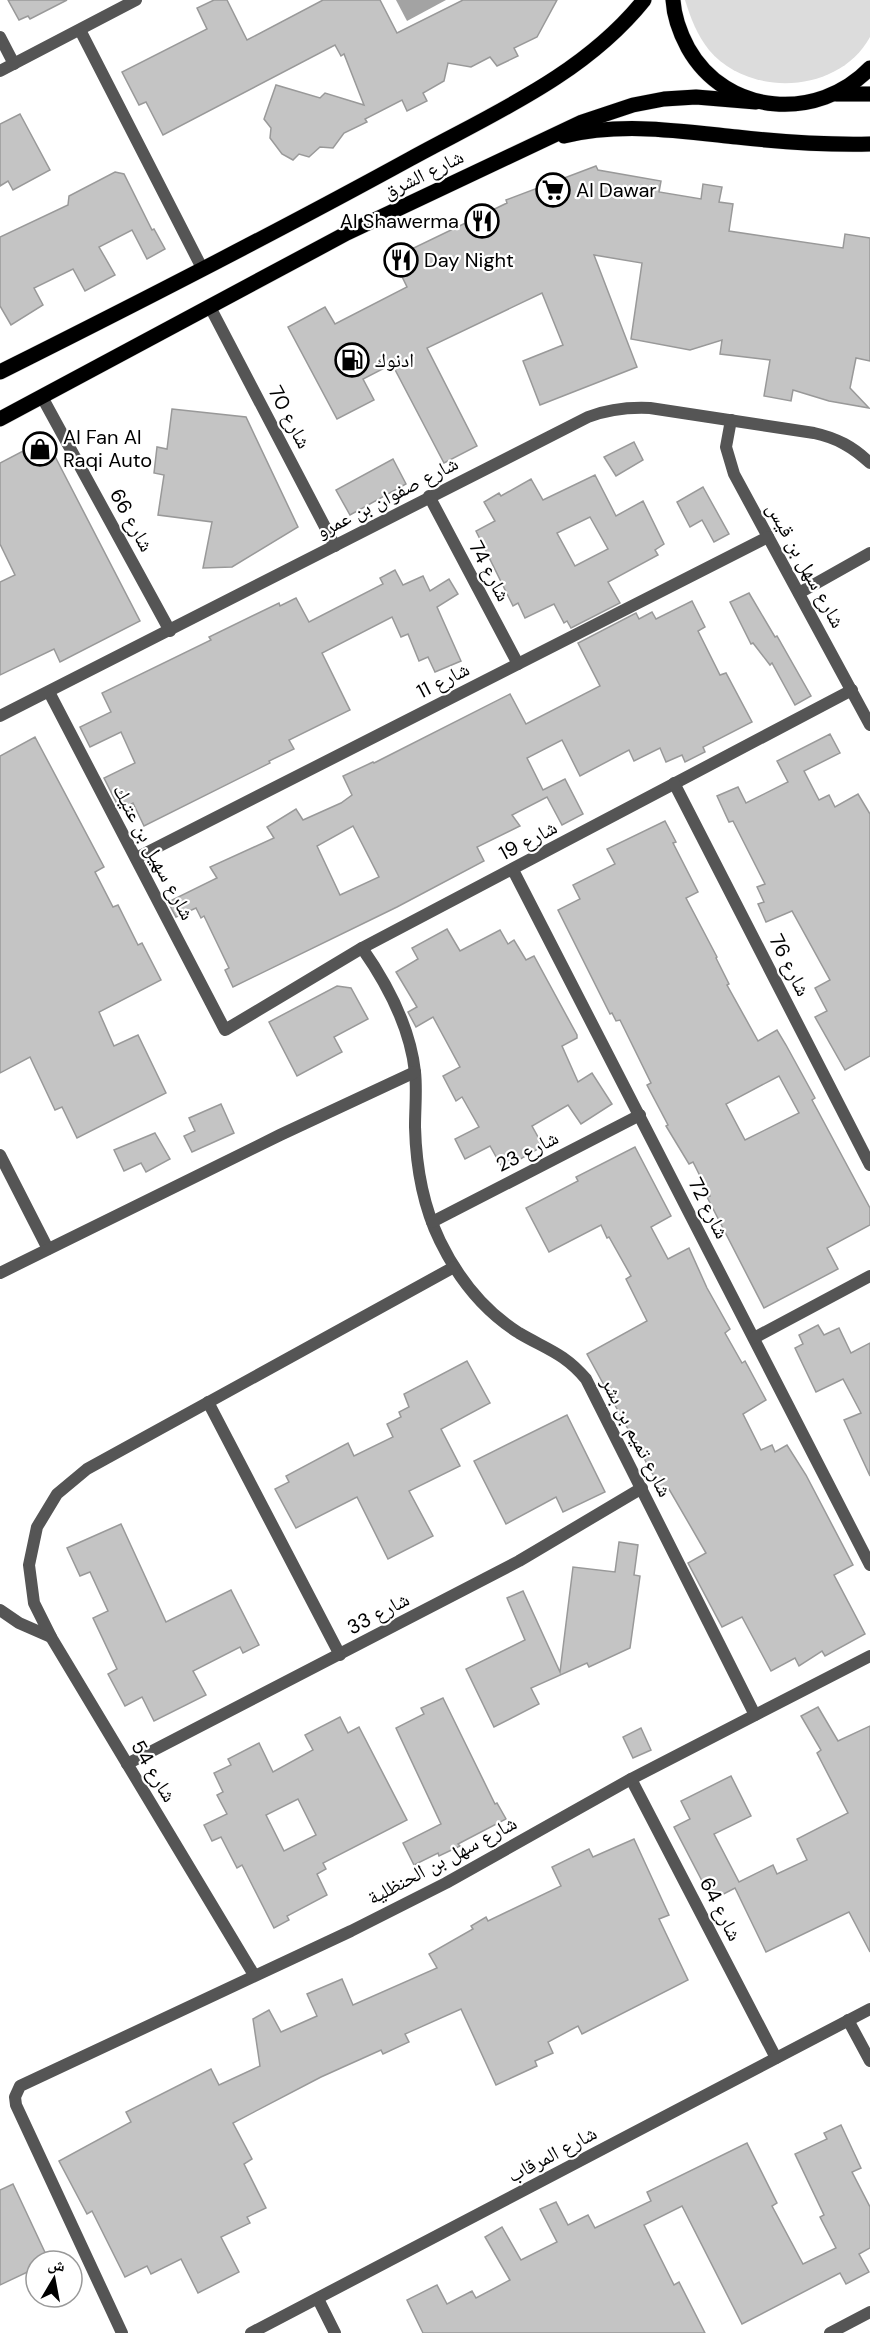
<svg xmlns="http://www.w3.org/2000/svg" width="870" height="2333" viewBox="0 0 870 2333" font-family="'DM Sans','Noto Naskh Arabic',sans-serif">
	<rect width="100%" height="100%" fill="#fff"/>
	<path fill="#dcdcdc" d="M 685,0 L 870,0 L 870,37 C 839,94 749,98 709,50 C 697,35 691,19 685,0 Z"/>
	<polygon fill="#a3a3a3" points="396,0 446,0 407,21"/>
	<g fill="#c4c4c4" stroke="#999" stroke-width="1.5" fill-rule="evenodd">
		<polygon points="8,0 67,0 30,19 28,16 19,20"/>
		<polygon points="214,0 227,0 247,40 323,0 380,0 397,33 463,0 557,0 537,37 514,48 518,56 497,66 490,57 471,67 448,63 444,81 423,93 427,101 407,111 402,100 365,119 367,122 344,133 333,148 320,147 309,157 299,154 293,160 282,154 270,138 271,128 264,119 276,85 320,98 325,93 364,105 344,54 341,56 335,45 163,135 146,102 139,105 122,72 207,29 197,8"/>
		<polygon points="20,114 50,170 13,190 8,181 0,186 0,124"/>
		<polygon points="596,166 598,170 661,181 659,192 701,199 703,184 722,187 719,202 733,204 729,231 843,248 845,234 870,238 870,361 856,358 850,388 869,408 829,401 793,390 791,401 764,396 770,360 720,354 722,340 690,350 631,339 642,263 594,255 637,367 540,405 523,361 563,345 542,293 427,348 477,446 444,463 392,364 363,379 374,400 337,419 288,327 325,307 335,324 407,287 393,258 507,203 506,200"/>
		<polygon points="115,172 124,174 152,230 154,229 165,249 147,259 132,230 99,247 115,275 85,291 73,269 34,288 43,305 11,325 0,306 0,237 68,205 69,196"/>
		<polygon points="172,409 246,417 298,527 232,567 203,568 212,522 158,515 164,475 154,473 157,447 167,449"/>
		<polygon points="46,439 140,621 60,662 54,649 0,675 0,582 15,575 0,544 0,463"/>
		<polygon points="634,442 643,460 616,476 604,457"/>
		<polygon points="393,459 406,484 350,515 336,490"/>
		<path d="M 595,475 L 616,516 L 643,501 L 664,544 L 655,550 L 658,555 L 608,582 L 620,603 L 571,628 L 567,621 L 564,623 L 554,604 L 525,618 L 518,603 L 513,606 L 476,531 L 495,521 L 484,502 L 499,493 L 501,496 L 531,479 L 543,500 ZM 590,517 L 608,549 L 575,566 L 557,533 Z"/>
		<polygon points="703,487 729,534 714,542 702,520 690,527 677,502"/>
		<polygon points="395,570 403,585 423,576 430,591 449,579 458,594 437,607 461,661 435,672 428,657 419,661 408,634 401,637 392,617 322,653 350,710 289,740 294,749 269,761 270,763 144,826 133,803 120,810 104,778 135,763 121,732 90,747 80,727 111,712 102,693 211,640 209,637 279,603 280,606 296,598 309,622 383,584 380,578"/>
		<polygon points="749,593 775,637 777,636 811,696 795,705 772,663 770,665 753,643 751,644 730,602"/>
		<path d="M 692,601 L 705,627 L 698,631 L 720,675 L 726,673 L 752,722 L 703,747 L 705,752 L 685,762 L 682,755 L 666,762 L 660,748 L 634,761 L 629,750 L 580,776 L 562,740 L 527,758 L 543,790 L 565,779 L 583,814 L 562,825 L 547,797 L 512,815 L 520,826 L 477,847 L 484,861 L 397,907 L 233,987 L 225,970 L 229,968 L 204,916 L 201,918 L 196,908 L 176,917 L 168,902 L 217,878 L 210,867 L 274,838 L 267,827 L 296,809 L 303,820 L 341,803 L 352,795 L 343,776 L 373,762 L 374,763 L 510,694 L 526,724 L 600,686 L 578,643 L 636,613 L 639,619 L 652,612 L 656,619 ZM 353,826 L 379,877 L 340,895 L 317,846 Z"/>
		<polygon points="830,734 840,753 804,771 819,800 829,795 835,807 858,794 870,814 870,1056 845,1070 815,1017 827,1011 815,988 830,980 792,911 766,922 758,904 764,902 757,887 765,884 733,821 729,822 717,796 738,787 746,803 788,782 777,761"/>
		<polygon points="35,737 104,867 95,872 113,907 118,905 138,945 142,943 161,980 99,1012 114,1046 138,1035 166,1093 77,1138 62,1107 55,1110 30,1057 0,1073 0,756"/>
		<path d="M 665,821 L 676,842 L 673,843 L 698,892 L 686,898 L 717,957 L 716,958 L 729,984 L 727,985 L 758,1041 L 777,1030 L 786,1045 L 815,1098 L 812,1100 L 870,1208 L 870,1225 L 827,1248 L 838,1269 L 764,1308 L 707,1197 L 710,1196 L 693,1162 L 689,1164 L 666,1126 L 668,1125 L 647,1085 L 651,1083 L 620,1020 L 616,1021 L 612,1013 L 610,1014 L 558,910 L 580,899 L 573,885 L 615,864 L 607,849 ZM 779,1076 L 799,1113 L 745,1140 L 726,1104 Z"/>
		<polygon points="447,929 460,951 500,930 508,944 514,940 526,960 534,956 577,1035 577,1038 562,1046 578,1082 592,1073 612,1104 581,1124 568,1105 532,1126 543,1146 503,1169 490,1146 465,1159 455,1139 479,1127 462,1097 456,1101 443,1076 460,1067 433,1017 416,1027 408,1012 417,1007 396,972 418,959 412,948"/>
		<polygon points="337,986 351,988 368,1019 334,1037 342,1052 297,1076 269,1022"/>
		<polygon points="221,1104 234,1133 192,1152 184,1136 195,1131 189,1118"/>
		<polygon points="155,1133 170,1159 146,1172 141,1163 124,1171 114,1150"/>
		<polygon points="635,1147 671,1216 651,1227 668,1259 689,1248 707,1288 730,1329 725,1333 742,1363 745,1361 766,1400 743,1414 761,1450 772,1445 775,1452 787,1445 806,1475 853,1565 834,1575 865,1634 825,1656 822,1651 799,1666 795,1658 771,1671 742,1617 722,1627 688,1563 706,1553 669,1489 663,1493 587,1354 647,1321 626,1279 631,1276 609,1237 607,1238 601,1225 549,1252 526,1208 578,1181 576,1177"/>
		<polygon points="818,1325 824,1335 839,1328 851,1353 870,1343 870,1476 844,1420 861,1413 843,1379 816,1392 795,1348 803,1344 799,1335"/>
		<polygon points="467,1361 490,1403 441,1429 460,1466 409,1491 433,1536 388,1559 357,1497 296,1528 275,1489 289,1482 286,1476 348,1443 354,1456 393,1437 387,1424 401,1417 399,1412 409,1407 404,1394"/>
		<polygon points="567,1415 605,1492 563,1512 556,1497 506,1524 474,1461"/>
		<polygon points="121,1524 166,1622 231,1590 259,1645 243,1653 240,1647 193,1671 206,1695 154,1721 142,1697 125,1706 108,1674 117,1669 93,1618 108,1611 90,1572 80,1576 67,1548"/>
		<polygon points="619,1542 638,1545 634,1575 640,1576 630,1648 589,1667 587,1663 531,1688 539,1704 494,1727 466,1669 525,1640 507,1598 523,1591 560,1672 573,1567 615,1572"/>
		<polygon points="443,1698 495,1804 497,1803 506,1819 458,1844 460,1846 439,1856 438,1853 414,1865 403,1843 441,1824 396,1728 424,1714 421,1708"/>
		<polygon points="818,1707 838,1741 870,1726 870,1952 849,1912 766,1952 735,1888 712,1900 674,1827 690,1819 681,1801 731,1776 751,1816 714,1834 739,1882 773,1865 777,1874 807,1860 797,1839 848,1813 817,1753 821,1750 801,1716"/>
		<path d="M 340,1717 L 348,1733 L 359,1727 L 407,1820 L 323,1863 L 326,1869 L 317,1874 L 327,1895 L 287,1916 L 289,1920 L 274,1928 L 242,1865 L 237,1868 L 221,1837 L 212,1841 L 204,1825 L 227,1814 L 217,1795 L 223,1792 L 214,1773 L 231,1765 L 228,1759 L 259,1743 L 273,1772 L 313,1750 L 305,1735 ZM 298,1799 L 316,1835 L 284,1851 L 266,1815 Z"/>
		<polygon points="641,1728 651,1750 633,1758 623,1737"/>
		<polygon points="634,1839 669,1915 659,1919 688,1980 582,2034 578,2026 548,2042 553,2053 535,2061 537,2066 496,2085 461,2009 405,2034 409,2042 383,2054 381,2050 321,2077 233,2123 252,2159 244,2164 266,2208 247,2217 250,2223 221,2237 239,2272 198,2293 181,2259 151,2274 147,2266 125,2277 92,2211 87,2214 59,2161 131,2122 126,2112 211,2069 219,2085 260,2066 253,2019 269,2010 281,2032 317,2016 307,1994 342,1979 353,2005 437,1968 429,1954 473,1929 471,1926 486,1917 488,1921 561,1886 552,1867 589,1849 593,1857"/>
		<polygon points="841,2125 861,2168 852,2172 870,2207 870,2248 859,2254 869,2272 846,2284 840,2273 742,2324 682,2206 644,2225 674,2285 679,2282 705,2333 423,2333 407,2300 437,2285 447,2304 472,2291 476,2298 510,2280 485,2237 502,2227 521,2260 557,2242 540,2209 556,2202 568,2225 588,2215 595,2228 651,2201 647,2192 747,2143 777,2203 772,2206 803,2264 836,2248 820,2217 824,2215 795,2154 827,2139 824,2133"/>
		<polygon points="13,2184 49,2261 36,2261 36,2268 0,2285 0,2190"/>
	</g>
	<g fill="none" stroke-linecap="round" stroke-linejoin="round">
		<defs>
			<g id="primary">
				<path d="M 673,0 C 674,17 680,33 688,48 C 726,116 818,122 870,68"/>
				<polyline points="836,94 870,94"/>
				<path d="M 564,136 C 621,122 680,131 737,137 C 781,142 826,145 870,144"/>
				<path d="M 0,372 C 138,303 275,233 410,159 C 492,114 584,75 644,0"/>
				<polyline points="0,419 347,233 582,122 633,105 664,99 696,97 756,102"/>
			</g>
		</defs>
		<use href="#primary" stroke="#dbdbdb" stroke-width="16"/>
		<g stroke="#555" stroke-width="12">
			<polyline points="80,30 203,270"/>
			<polyline points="0,37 14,64"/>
			<polyline points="0,71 136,0"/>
			<polyline points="210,307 335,546"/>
			<polyline points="42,397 170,631"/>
			<polyline points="731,420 726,447 734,474 870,725"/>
			<polyline points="429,496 518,664"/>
			<polyline points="799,593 870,553"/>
			<polyline points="49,692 225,1030 362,948 852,690"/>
			<path d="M 0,716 L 588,417 C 609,409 628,407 650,408 L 814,433 C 837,438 853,447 870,463"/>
			<polyline points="674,783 870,1165"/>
			<polyline points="136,858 768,537"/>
			<polyline points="513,870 870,1565"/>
			<path d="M 362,948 C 388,985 410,1026 415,1072 C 417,1090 415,1108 415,1127 C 416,1165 423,1206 440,1241 C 458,1278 484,1311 519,1333 C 546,1349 564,1353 586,1379 L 755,1715"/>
			<polyline points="0,1155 48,1249"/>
			<polyline points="432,1222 640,1115"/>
			<polyline points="0,1273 280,1135 415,1072"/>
			<polyline points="754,1338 870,1276"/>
			<polyline points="208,1402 340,1655"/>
			<polyline points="0,1610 19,1623 51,1637"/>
			<polyline points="127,1764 519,1561 642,1488"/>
			<polyline points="631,1779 776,2058"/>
			<polyline points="254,1975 51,1637 34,1603 29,1565 37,1527 57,1494 87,1469 454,1267"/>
			<polyline points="848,2020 870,2061"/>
			<polyline points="318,2299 335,2333"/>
			<polyline points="122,2333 16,2105 15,2097 20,2086 351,1931 446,1883 631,1779 870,1656"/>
			<polyline points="251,2333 870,2009"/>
			<polyline points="830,2333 870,2312"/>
		</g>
		<use href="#primary" stroke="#000" stroke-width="15"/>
	</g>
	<defs>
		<symbol id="supermarket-ring" viewBox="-11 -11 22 22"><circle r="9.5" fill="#fff" stroke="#000" stroke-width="1.5"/><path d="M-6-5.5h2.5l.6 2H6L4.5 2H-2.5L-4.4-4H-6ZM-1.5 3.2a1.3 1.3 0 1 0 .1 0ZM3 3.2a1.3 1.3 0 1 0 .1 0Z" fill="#000"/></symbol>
		<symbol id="restaurant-ring" viewBox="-11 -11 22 22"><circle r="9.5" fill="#fff" stroke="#000" stroke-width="1.5"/><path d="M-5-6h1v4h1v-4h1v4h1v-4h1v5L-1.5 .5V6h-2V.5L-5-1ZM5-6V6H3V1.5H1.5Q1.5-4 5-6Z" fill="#000"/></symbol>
		<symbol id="fuel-ring" viewBox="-11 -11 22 22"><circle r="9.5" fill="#fff" stroke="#000" stroke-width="1.5"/><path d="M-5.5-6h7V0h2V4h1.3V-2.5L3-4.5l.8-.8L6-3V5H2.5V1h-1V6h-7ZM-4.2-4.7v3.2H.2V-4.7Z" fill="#000"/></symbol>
		<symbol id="shop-ring" viewBox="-11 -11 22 22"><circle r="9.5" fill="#fff" stroke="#000" stroke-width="1.5"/><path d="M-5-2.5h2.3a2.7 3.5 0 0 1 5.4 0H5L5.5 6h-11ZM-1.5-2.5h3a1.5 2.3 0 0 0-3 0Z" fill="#000"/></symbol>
	</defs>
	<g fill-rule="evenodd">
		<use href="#supermarket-ring" x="534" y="171" width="38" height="38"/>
		<use href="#restaurant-ring" x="463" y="202" width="38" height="38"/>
		<use href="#restaurant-ring" x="382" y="241" width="38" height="38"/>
		<use href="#fuel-ring" x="333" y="341" width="38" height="38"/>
		<use href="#shop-ring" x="21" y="430" width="38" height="38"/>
	</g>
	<g text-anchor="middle" stroke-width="4.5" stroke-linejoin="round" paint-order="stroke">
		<g font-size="20" fill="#000" stroke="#fff">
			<text transform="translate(423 174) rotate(-26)" y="7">شارع الشرق</text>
			<text transform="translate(290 417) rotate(62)" y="7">شارع 70</text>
			<text transform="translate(387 497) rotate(-27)" y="7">شارع صفوان بن عمرو</text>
			<text transform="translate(132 520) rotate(61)" y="7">شارع 66</text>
			<text transform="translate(806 565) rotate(61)" y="7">شارع سهل بن قيس</text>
			<text transform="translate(490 571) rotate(62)" y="7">شارع 74</text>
			<text transform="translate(443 680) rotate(-27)" y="7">شارع 11</text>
			<text transform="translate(528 840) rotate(-28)" y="7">شارع 19</text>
			<text transform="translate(154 852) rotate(62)" y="7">شارع سهيل بن عتيك</text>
			<text transform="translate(790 965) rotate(63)" y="7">شارع 76</text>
			<text transform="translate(527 1151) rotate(-27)" y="7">شارع 23</text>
			<text transform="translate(709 1208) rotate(63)" y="7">شارع 72</text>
			<text transform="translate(637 1437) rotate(63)" y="7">شارع تميم بن بشر</text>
			<text transform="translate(378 1613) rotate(-28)" y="7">شارع 33</text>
			<text transform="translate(154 1771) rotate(59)" y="7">شارع 54</text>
			<text transform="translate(442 1860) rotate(-28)" y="7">شارع سهل بن الحنظلية</text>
			<text transform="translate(721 1909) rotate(63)" y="7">شارع 64</text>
			<text transform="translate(552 2154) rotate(-28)" y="7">شارع المرقاب</text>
		</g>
		<g font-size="20" fill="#000" stroke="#fff" text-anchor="start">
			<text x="576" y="197">Al Dawar</text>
			<text x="459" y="228" text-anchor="end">Al Shawerma</text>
			<text x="424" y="267">Day Night</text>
			<text x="375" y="367">ادنوك</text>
			<text x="63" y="444">Al Fan Al<tspan x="63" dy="23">Raqi Auto</tspan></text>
		</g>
	</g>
	<g transform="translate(54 2279) rotate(10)"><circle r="28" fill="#ffffff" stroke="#999999" stroke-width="1.5"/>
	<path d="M0-4.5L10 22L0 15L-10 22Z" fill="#000000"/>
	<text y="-9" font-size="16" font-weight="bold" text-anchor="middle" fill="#000000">ش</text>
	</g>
</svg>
